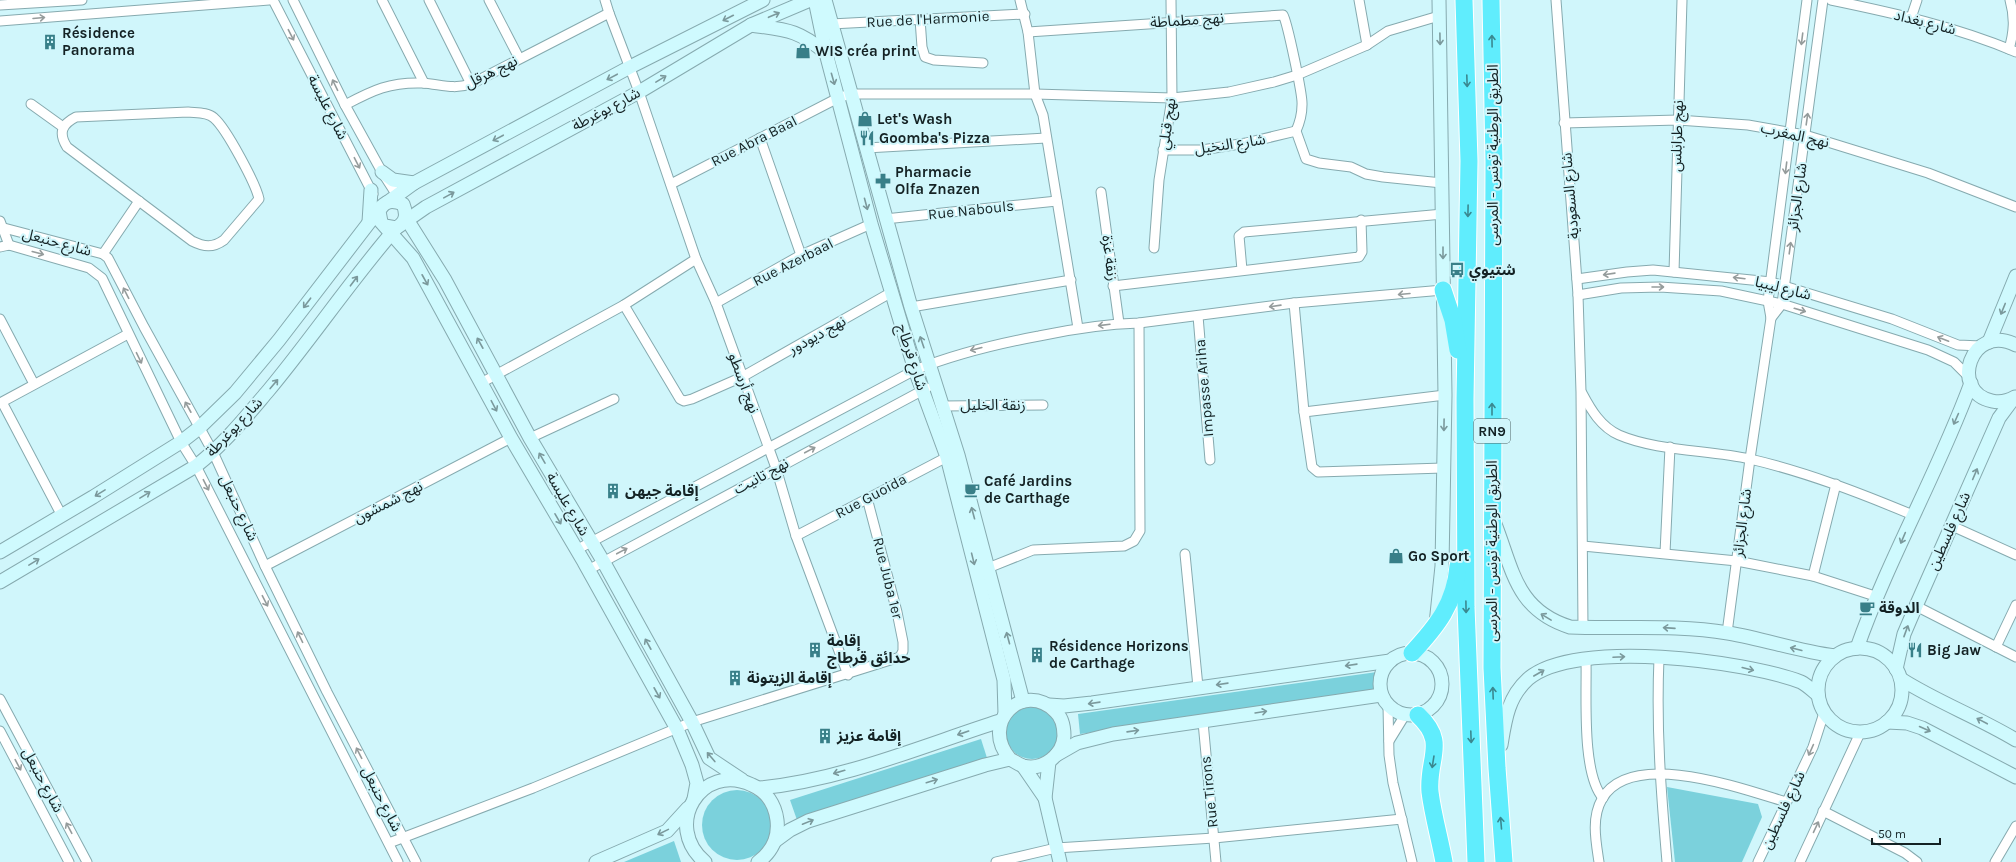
<svg xmlns="http://www.w3.org/2000/svg" width="2016" height="862" viewBox="0 0 2016 862" font-family="Karla,'Noto Sans Arabic',sans-serif">
	<rect width="100%" height="100%" fill="#d0f6fb"/>
	<g fill="#7bd1dc">
		<polygon points="1377,672 1380,692 1080,734 1078,714"/>
		<circle cx="1032" cy="733" r="26"/>
		<polygon points="981,739 987,758 797,820 790,800"/>
		<polygon points="1667,787 1758,804 1762,817 1742,862 1675,862"/>
		<circle cx="737" cy="825" r="35"/>
		<polygon points="674,841 681,862 624,862"/>
	</g>
	<g fill="none" stroke-linecap="round" stroke-linejoin="round">
		<defs>
			<g id="street">
				<polyline points="273,0 373,194"/>
				<polyline points="293,0 345,105 382,172 400,200"/>
				<polyline points="382,0 424,83"/>
				<polyline points="429,0 471,84"/>
				<polyline points="489,0 519,58"/>
				<polyline points="605,0 609,13 639,92 696,259 716,303 776,468 796,536 848,675"/>
				<polyline points="1020,0 1028,32 1035,94 1043,115 1078,328"/>
				<polyline points="1359,0 1367,45"/>
				<polyline points="1556,0 1578,295 1581,392 1583,627"/>
				<path d="M 1831,0 C 1894,13 1957,27 2016,52"/>
				<polyline points="0,5 82,0"/>
				<polyline points="1911,18 1917,0"/>
				<polyline points="920,19 922,47 925,57 934,60 983,63"/>
				<polyline points="0,21 269,0"/>
				<polyline points="831,24 1025,14"/>
				<path d="M 1028,32 L 1283,15 C 1287,21 1303,96 1302,105 C 1302,114 1300,122 1296,131 L 1306,159 L 1319,163 L 1351,167 L 1366,174 L 1383,177 L 1442,183"/>
				<path d="M 2009,49 C 2014,32 2015,18 2010,0"/>
				<polyline points="31,104 63,127"/>
				<path d="M 345,105 C 373,90 390,82 422,83 C 440,84 452,90 471,84 L 609,13"/>
				<path d="M 188,112 C 196,113 208,112 214,118 C 226,128 256,184 259,199 L 224,240 C 213,248 204,247 192,241 L 67,147 C 58,133 62,124 76,117 Z"/>
				<polyline points="1564,123 1678,120 1748,125 1805,135 1928,173 2016,207"/>
				<polyline points="760,138 801,255"/>
				<polyline points="866,148 1046,138"/>
				<polyline points="1163,150 1202,150 1246,143 1296,131"/>
				<polyline points="671,184 838,98 850,94 1035,94 1172,98 1229,92 1274,82 1297,75 1367,45 1388,31 1439,16"/>
				<polyline points="1101,192 1119,323"/>
				<polyline points="885,219 1057,201"/>
				<polyline points="0,221 9,245"/>
				<polyline points="0,229 4,228 103,254 108,258 144,327 213,452 265,566 327,692 416,862"/>
				<polyline points="0,247 9,245 89,268 102,278 181,442 196,466 398,862"/>
				<polyline points="1154,248 1159,180 1172,98 1171,0"/>
				<polyline points="103,254 139,201"/>
				<polyline points="1242,270 1239,236 1244,232 1443,214"/>
				<polyline points="1674,272 1682,0"/>
				<polyline points="1577,279 1627,272 1653,270 1771,282 1892,319 1958,345 1981,346"/>
				<polyline points="1113,286 1359,257 1362,252 1361,220"/>
				<polyline points="1578,295 1621,288 1660,287 1721,291 1782,304 1928,350 1954,362 1969,377"/>
				<polyline points="716,303 801,255 871,224"/>
				<polyline points="1294,303 1304,412 1312,467 1318,472 1443,468"/>
				<polyline points="624,305 680,399 684,401 692,399 742,377 892,292"/>
				<polyline points="911,307 1071,280"/>
				<polyline points="1198,316 1210,460"/>
				<polyline points="1771,318 1782,304 1823,0"/>
				<polyline points="0,319 34,384"/>
				<polyline points="481,383 624,305 696,259"/>
				<path d="M 1582,393 C 1591,410 1601,427 1619,435 C 1656,451 1709,450 1750,459 C 1806,472 1860,493 1913,515"/>
				<polyline points="943,406 1043,405"/>
				<polyline points="1304,412 1445,395"/>
				<polyline points="530,438 614,399"/>
				<polyline points="61,514 2,402 128,334"/>
				<polyline points="1952,526 2016,555"/>
				<polyline points="796,536 947,457"/>
				<polyline points="1583,546 1737,561 1813,576 1878,597"/>
				<path d="M 576,550 L 915,370 C 955,354 996,344 1039,336 C 1072,329 1105,324 1139,323 L 1294,303 L 1443,290"/>
				<polyline points="1665,553 1670,447"/>
				<polyline points="1185,554 1198,687"/>
				<polyline points="265,566 511,438"/>
				<polyline points="988,568 1033,550 1124,546 1134,541 1140,531 1139,323"/>
				<polyline points="588,570 927,388"/>
				<polyline points="1813,576 1836,484"/>
				<polyline points="1916,606 2016,657"/>
				<polyline points="1727,633 1750,459 1771,318 1768,301 1807,0"/>
				<polyline points="1996,647 2016,605"/>
				<path d="M 1659,658 C 1656,728 1661,792 1667,862"/>
				<path d="M 1586,659 C 1587,693 1581,773 1603,798"/>
				<polyline points="0,699 87,862"/>
				<polyline points="1388,706 1389,755 1393,783 1412,862"/>
				<polyline points="1203,722 1216,862"/>
				<polyline points="0,731 69,862"/>
				<polyline points="1389,741 1405,715"/>
				<polyline points="1823,811 1905,853 1917,862"/>
				<polyline points="389,843 533,788 692,722 900,657 903,651 903,642 897,612 867,498"/>
				<polyline points="996,862 1056,848 1214,838 1402,819"/>
				<path d="M 1599,862 C 1596,842 1591,818 1602,799 C 1631,748 1743,789 1786,802"/>
				<polyline points="1758,862 1813,747 1824,713"/>
				<polyline points="1800,862 1860,733"/>
				<polyline points="1995,862 2016,826"/>
			</g>
			<g id="secondary">
				<polyline points="815,0 826,53 871,224 915,370 947,457 1004,680 1005,714"/>
				<polyline points="825,0 911,307 958,455 1023,701"/>
				<path d="M 751,25 C 786,30 797,29 826,53"/>
				<polyline points="382,172 393,180 414,183"/>
				<polyline points="388,202 414,183 630,67 763,0"/>
				<polyline points="406,218 445,280 530,438 603,561 692,722 709,758 742,780"/>
				<polyline points="369,222 371,190"/>
				<polyline points="403,223 426,207 639,92 751,25 810,0"/>
				<path d="M 385,226 L 396,228 C 407,222 407,214 403,204 C 392,200 385,200 379,211 L 381,222 L 413,258 L 511,438 L 584,562 L 677,729 L 692,765 L 697,783 L 694,799"/>
				<polyline points="1989,342 2016,276"/>
				<path d="M 2015,397 C 2008,401 2000,403 1992,401 C 1949,392 1970,322 2016,345"/>
				<path d="M 1495,524 C 1513,570 1516,610 1570,627 C 1623,629 1676,624 1728,633 C 1764,639 1798,651 1835,656"/>
				<polyline points="0,552 93,497 181,442 199,428 235,393 279,340 381,207"/>
				<path d="M 0,582 L 196,466 C 224,444 245,418 268,391 C 312,338 351,280 396,228"/>
				<polyline points="1436,624 1442,566 1445,395 1439,0"/>
				<circle cx="1860" cy="690" r="42"/>
				<path d="M 1857,648 C 1889,557 1938,473 1971,383"/>
				<circle cx="1411" cy="684" r="31"/>
				<polyline points="1896,669 1904,634 1916,606 1999,418 2013,399"/>
				<path d="M 1901,679 C 1937,702 1978,717 2016,740"/>
				<polyline points="1049,705 1064,706 1092,703 1390,661"/>
				<polyline points="1887,722 1907,723 1922,728 2016,777"/>
				<path d="M 1501,745 C 1505,720 1508,697 1528,679 C 1575,638 1746,661 1801,682 C 1807,685 1813,691 1818,695"/>
				<polyline points="1056,755 1077,743 1113,734 1381,695"/>
				<polyline points="1049,762 1045,798 1060,862"/>
				<polyline points="1023,766 1045,798"/>
				<path d="M 760,788 C 843,780 922,746 1000,721"/>
				<path d="M 775,841 L 790,830 L 808,821 L 985,765 L 1010,759 C 1014,761 1018,764 1023,766 C 1043,771 1063,755 1064,736 C 1064,726 1062,717 1055,711 C 1023,680 979,723 1010,759"/>
				<polyline points="596,862 667,831 688,808"/>
				<path d="M 705,862 C 662,826 701,761 752,785 C 766,791 775,804 777,820 C 779,837 772,852 758,862"/>
			</g>
			<g id="highway">
				<polyline points="1464,0 1469,161 1465,399 1466,607 1476,862"/>
				<polyline points="1491,0 1494,162 1492,668 1497,768 1504,862"/>
				<polyline points="1443,290 1453,320 1458,350"/>
				<path d="M 1412,653 C 1437,626 1455,604 1458,566"/>
				<path d="M 1418,715 C 1448,743 1427,758 1430,792 C 1433,816 1440,839 1444,862"/>
			</g>
		</defs>
		<use href="#street" stroke="#86aaaf" stroke-width="11"/>
		<use href="#secondary" stroke="#86aaaf" stroke-width="15"/>
		<use href="#highway" stroke="#fff" stroke-width="19"/>
		<use href="#street" stroke="#fff" stroke-width="9"/>
		<use href="#secondary" stroke="#cffafe" stroke-width="13"/>
		<use href="#highway" stroke="#60edfd" stroke-width="17"/>
	</g>
	<defs><path id="oneway-shaft" d="M-6 0H5M1.5-3L5.5 0L1.5 3" fill="none" stroke-width="1.6" stroke-linecap="round" stroke-linejoin="round"/></defs>
	<g stroke="#7b999c">
		<use href="#oneway-shaft" transform="translate(774 15) rotate(-23)"/>
		<use href="#oneway-shaft" transform="translate(728 18) rotate(153)"/>
		<use href="#oneway-shaft" transform="translate(1440 39) rotate(89)"/>
		<use href="#oneway-shaft" transform="translate(612 77) rotate(152)"/>
		<use href="#oneway-shaft" transform="translate(661 79) rotate(-31)"/>
		<use href="#oneway-shaft" transform="translate(833 79) rotate(74)"/>
		<use href="#oneway-shaft" transform="translate(498 138) rotate(152)"/>
		<use href="#oneway-shaft" transform="translate(449 195) rotate(-29)"/>
		<use href="#oneway-shaft" transform="translate(866 204) rotate(75)"/>
		<use href="#oneway-shaft" transform="translate(1443 253) rotate(90)"/>
		<use href="#oneway-shaft" transform="translate(425 280) rotate(61)"/>
		<use href="#oneway-shaft" transform="translate(354 281) rotate(-53)"/>
		<use href="#oneway-shaft" transform="translate(307 303) rotate(127)"/>
		<use href="#oneway-shaft" transform="translate(2003 309) rotate(112)"/>
		<use href="#oneway-shaft" transform="translate(922 342) rotate(-109)"/>
		<use href="#oneway-shaft" transform="translate(480 343) rotate(-119)"/>
		<use href="#oneway-shaft" transform="translate(274 384) rotate(-50)"/>
		<use href="#oneway-shaft" transform="translate(494 406) rotate(62)"/>
		<use href="#oneway-shaft" transform="translate(1956 419) rotate(114)"/>
		<use href="#oneway-shaft" transform="translate(1444 425) rotate(91)"/>
		<use href="#oneway-shaft" transform="translate(542 458) rotate(-120)"/>
		<use href="#oneway-shaft" transform="translate(1975 474) rotate(-67)"/>
		<use href="#oneway-shaft" transform="translate(100 493) rotate(148)"/>
		<use href="#oneway-shaft" transform="translate(145 495) rotate(-31)"/>
		<use href="#oneway-shaft" transform="translate(973 513) rotate(-105)"/>
		<use href="#oneway-shaft" transform="translate(558 519) rotate(60)"/>
		<use href="#oneway-shaft" transform="translate(1903 538) rotate(113)"/>
		<use href="#oneway-shaft" transform="translate(973 559) rotate(76)"/>
		<use href="#oneway-shaft" transform="translate(34 562) rotate(-31)"/>
		<use href="#oneway-shaft" transform="translate(1546 617) rotate(-149)"/>
		<use href="#oneway-shaft" transform="translate(1669 628) rotate(-176)"/>
		<use href="#oneway-shaft" transform="translate(1906 631) rotate(-70)"/>
		<use href="#oneway-shaft" transform="translate(1008 638) rotate(-105)"/>
		<use href="#oneway-shaft" transform="translate(648 644) rotate(-119)"/>
		<use href="#oneway-shaft" transform="translate(1796 649) rotate(-166)"/>
		<use href="#oneway-shaft" transform="translate(1619 657) rotate(-3)"/>
		<use href="#oneway-shaft" transform="translate(1351 665) rotate(172)"/>
		<use href="#oneway-shaft" transform="translate(1748 669) rotate(14)"/>
		<use href="#oneway-shaft" transform="translate(1539 673) rotate(-30)"/>
		<use href="#oneway-shaft" transform="translate(1222 684) rotate(172)"/>
		<use href="#oneway-shaft" transform="translate(657 693) rotate(61)"/>
		<use href="#oneway-shaft" transform="translate(1094 703) rotate(172)"/>
		<use href="#oneway-shaft" transform="translate(1261 712) rotate(-9)"/>
		<use href="#oneway-shaft" transform="translate(1982 721) rotate(-152)"/>
		<use href="#oneway-shaft" transform="translate(1925 729) rotate(24)"/>
		<use href="#oneway-shaft" transform="translate(1133 731) rotate(-8)"/>
		<use href="#oneway-shaft" transform="translate(963 733) rotate(161)"/>
		<use href="#oneway-shaft" transform="translate(711 757) rotate(-130)"/>
		<use href="#oneway-shaft" transform="translate(839 772) rotate(164)"/>
		<use href="#oneway-shaft" transform="translate(932 781) rotate(-17)"/>
		<use href="#oneway-shaft" transform="translate(808 822) rotate(-22)"/>
		<use href="#oneway-shaft" transform="translate(663 832) rotate(154)"/>
	</g>
	<g stroke="#959c9c">
		<use href="#oneway-shaft" transform="translate(39 18) rotate(-5)"/>
		<use href="#oneway-shaft" transform="translate(291 35) rotate(63)"/>
		<use href="#oneway-shaft" transform="translate(1802 39) rotate(97)"/>
		<use href="#oneway-shaft" transform="translate(335 85) rotate(-116)"/>
		<use href="#oneway-shaft" transform="translate(1807 119) rotate(-82)"/>
		<use href="#oneway-shaft" transform="translate(357 163) rotate(63)"/>
		<use href="#oneway-shaft" transform="translate(1786 168) rotate(97)"/>
		<use href="#oneway-shaft" transform="translate(1790 248) rotate(-82)"/>
		<use href="#oneway-shaft" transform="translate(38 253) rotate(15)"/>
		<use href="#oneway-shaft" transform="translate(1609 274) rotate(172)"/>
		<use href="#oneway-shaft" transform="translate(1739 278) rotate(-173)"/>
		<use href="#oneway-shaft" transform="translate(1658 287)"/>
		<use href="#oneway-shaft" transform="translate(126 293) rotate(-117)"/>
		<use href="#oneway-shaft" transform="translate(1404 294) rotate(175)"/>
		<use href="#oneway-shaft" transform="translate(1275 306) rotate(172)"/>
		<use href="#oneway-shaft" transform="translate(1800 310) rotate(16)"/>
		<use href="#oneway-shaft" transform="translate(1104 325) rotate(173)"/>
		<use href="#oneway-shaft" transform="translate(1943 339) rotate(-159)"/>
		<use href="#oneway-shaft" transform="translate(976 349) rotate(166)"/>
		<use href="#oneway-shaft" transform="translate(139 358) rotate(64)"/>
		<use href="#oneway-shaft" transform="translate(188 407) rotate(-119)"/>
		<use href="#oneway-shaft" transform="translate(810 450) rotate(-28)"/>
		<use href="#oneway-shaft" transform="translate(206 485) rotate(63)"/>
		<use href="#oneway-shaft" transform="translate(622 551) rotate(-28)"/>
		<use href="#oneway-shaft" transform="translate(265 601) rotate(63)"/>
		<use href="#oneway-shaft" transform="translate(300 637) rotate(-116)"/>
		<use href="#oneway-shaft" transform="translate(1811 750) rotate(114)"/>
		<use href="#oneway-shaft" transform="translate(359 753) rotate(-117)"/>
		<use href="#oneway-shaft" transform="translate(18 765) rotate(62)"/>
		<use href="#oneway-shaft" transform="translate(1816 827) rotate(-65)"/>
		<use href="#oneway-shaft" transform="translate(69 828) rotate(-118)"/>
	</g>
	<g stroke="#3a8890">
		<use href="#oneway-shaft" transform="translate(1492 41) rotate(-91)"/>
		<use href="#oneway-shaft" transform="translate(1467 81) rotate(88)"/>
		<use href="#oneway-shaft" transform="translate(1468 211) rotate(91)"/>
		<use href="#oneway-shaft" transform="translate(1492 409) rotate(-90)"/>
		<use href="#oneway-shaft" transform="translate(1466 607) rotate(89)"/>
		<use href="#oneway-shaft" transform="translate(1493 693) rotate(-92)"/>
		<use href="#oneway-shaft" transform="translate(1471 737) rotate(88)"/>
		<use href="#oneway-shaft" transform="translate(1433 762) rotate(99)"/>
		<use href="#oneway-shaft" transform="translate(1501 823) rotate(-95)"/>
	</g>
	<defs>
		<symbol id="building-bare" viewBox="-9 -9 18 18"><path d="M-4-6H4V6H1V3H-1V6H-4ZM-2.5-4.3h1.7v1.8h-1.7ZM.8-4.3h1.7v1.8H.8ZM-2.5-1h1.7V.8h-1.7ZM.8-1h1.7V.8H.8Z" fill="#387f88" stroke="#d0f6fb" stroke-width="2.5" paint-order="stroke"/></symbol>
		<symbol id="shop-bare" viewBox="-9 -9 18 18"><path d="M-5-2.5h2.3a2.7 3.5 0 0 1 5.4 0H5L5.5 6h-11ZM-1.5-2.5h3a1.5 2.3 0 0 0-3 0Z" fill="#387f88" stroke="#d0f6fb" stroke-width="2.5" paint-order="stroke"/></symbol>
		<symbol id="restaurant-bare" viewBox="-9 -9 18 18"><path d="M-5-6h1v4h1v-4h1v4h1v-4h1v5L-1.5 .5V6h-2V.5L-5-1ZM5-6V6H3V1.5H1.5Q1.5-4 5-6Z" fill="#387f88" stroke="#d0f6fb" stroke-width="2.5" paint-order="stroke"/></symbol>
		<symbol id="pharmacy-bare" viewBox="-9 -9 18 18"><path d="M-2-6h4v4h4v4h-4v4h-4v-4h-4v-4h4Z" fill="#387f88" stroke="#d0f6fb" stroke-width="2.5" paint-order="stroke"/></symbol>
		<symbol id="bus-bare" viewBox="-9 -9 18 18"><path d="M-5-6H5V4H4V6H2V4H-2V6H-4V4H-5ZM-3.5-4V0h7V-4ZM-3.5 1.2v1.5H-2V1.2ZM2 1.2v1.5H3.5V1.2Z" fill="#387f88" stroke="#d0f6fb" stroke-width="2.5" paint-order="stroke"/></symbol>
		<symbol id="cafe-bare" viewBox="-9 -9 18 18"><path d="M-5.5-4.5H6V0H3Q3 3.5 0 3.5H-2.5Q-5.5 3.5-5.5 0ZM3-3.2v2h1.7v-2ZM-6 4.5H4V6H-6Z" fill="#387f88" stroke="#d0f6fb" stroke-width="2.5" paint-order="stroke"/></symbol>
	</defs>
	<g fill-rule="evenodd">
		<use href="#building-bare" x="39" y="31" width="22" height="22"/>
		<use href="#shop-bare" x="792" y="40" width="22" height="22"/>
		<use href="#shop-bare" x="854" y="108" width="22" height="22"/>
		<use href="#restaurant-bare" x="856" y="127" width="22" height="22"/>
		<use href="#pharmacy-bare" x="872" y="170" width="22" height="22"/>
		<use href="#bus-bare" x="1446" y="259" width="22" height="22"/>
		<use href="#cafe-bare" x="961" y="479" width="22" height="22"/>
		<use href="#building-bare" x="602" y="480" width="22" height="22"/>
		<use href="#shop-bare" x="1385" y="545" width="22" height="22"/>
		<use href="#cafe-bare" x="1856" y="597" width="22" height="22"/>
		<use href="#building-bare" x="804" y="639" width="22" height="22"/>
		<use href="#restaurant-bare" x="1904" y="639" width="22" height="22"/>
		<use href="#building-bare" x="1026" y="644" width="22" height="22"/>
		<use href="#building-bare" x="724" y="667" width="22" height="22"/>
		<use href="#building-bare" x="814" y="725" width="22" height="22"/>
	</g>
	<g text-anchor="middle" stroke-width="4" stroke-linejoin="round" paint-order="stroke">
		<rect fill="#d0f6fb" stroke="#4c6264" stroke-width="1" x="1474" y="419" width="36" height="24" rx="3"/>
		<g font-size="14" font-weight="bold" fill="#142224">
			<text x="1492" y="436">RN9</text>
		</g>
		<g font-size="15" fill="#142224" stroke="#d0f6fb">
			<text transform="translate(928 19) rotate(-3)" y="5">Rue de l'Harmonie</text>
			<text transform="translate(1187 20) rotate(-4)" y="5">نهج مطماطة</text>
			<text transform="translate(1925 22) rotate(14)" y="5">شارع بغداد</text>
			<text transform="translate(491 72) rotate(-26)" y="5">نهج هرقل</text>
			<text transform="translate(328 107) rotate(63)" y="5">شارع عليسة</text>
			<text transform="translate(606 109) rotate(-28)" y="5">شارع يوغرطة</text>
			<text transform="translate(1167 124) rotate(-82)" y="5">نهج قبلي</text>
			<text transform="translate(1795 135) rotate(13)" y="5">نهج المغرب</text>
			<text transform="translate(1677 136) rotate(-88)" y="5">نهج طرابلس</text>
			<text transform="translate(754 141) rotate(-27)" y="5">Rue Abra Baal</text>
			<text transform="translate(1230 144) rotate(-8)" y="5">شارع النخيل</text>
			<text transform="translate(1493 155) rotate(-90)" y="5">الطريق الوطنية تونس - المرسى</text>
			<text transform="translate(1570 196) rotate(-95)" y="5">شارع السعودية</text>
			<text transform="translate(1797 197) rotate(-82)" y="5">شارع الجزائر</text>
			<text transform="translate(971 210) rotate(-6)" y="5">Rue Nabouls</text>
			<text transform="translate(57 242) rotate(15)" y="5">شارع حنبعل</text>
			<text transform="translate(1110 258) rotate(83)" y="5">زنقة غزة</text>
			<text transform="translate(793 262) rotate(-27)" y="5">Rue Azerbaal</text>
			<text transform="translate(1783 288) rotate(14)" y="5">شارع ليبيا</text>
			<text transform="translate(817 335) rotate(-29)" y="5">نهج ديودور</text>
			<text transform="translate(912 357) rotate(72)" y="5">شارع قرطاج</text>
			<text transform="translate(744 383) rotate(70)" y="5">نهج أرسطو</text>
			<text transform="translate(1204 388) rotate(-95)" y="5">Impasse Ariha</text>
			<text x="993" y="410">زنقة الخليل</text>
			<text transform="translate(234 427) rotate(-47)" y="5">شارع يوغرطة</text>
			<text transform="translate(761 476) rotate(-28)" y="5">نهج تانيت</text>
			<text transform="translate(871 496) rotate(-28)" y="5">Rue Guoida</text>
			<text transform="translate(388 502) rotate(-27)" y="5">نهج شمشون</text>
			<text transform="translate(568 504) rotate(60)" y="5">شارع عليسة</text>
			<text transform="translate(239 508) rotate(65)" y="5">شارع حنبعل</text>
			<text transform="translate(1742 523) rotate(-83)" y="5">شارع الجزائر</text>
			<text transform="translate(1949 531) rotate(-66)" y="5">شارع فلسطين</text>
			<text transform="translate(1492 551) rotate(-90)" y="5">الطريق الوطنية تونس - المرسى</text>
			<text transform="translate(888 578) rotate(76)" y="5">Rue Juba 1er</text>
			<text transform="translate(43 780) rotate(62)" y="5">شارع حنبعل</text>
			<text transform="translate(1209 792) rotate(-96)" y="5">Rue Tirons</text>
			<text transform="translate(382 799) rotate(63)" y="5">شارع حنبعل</text>
			<text transform="translate(1783 810) rotate(-65)" y="5">شارع فلسطين</text>
		</g>
		<g font-size="15" font-weight="bold" fill="#142224" stroke="#d0f6fb" text-anchor="start">
			<text x="62" y="38">Résidence<tspan x="62" dy="17">Panorama</tspan></text>
			<text x="815" y="56">WIS créa print</text>
			<text x="877" y="124">Let's Wash</text>
			<text x="879" y="143">Goomba's Pizza</text>
			<text x="895" y="177">Pharmacie<tspan x="895" dy="17">Olfa Znazen</tspan></text>
			<text x="1469" y="275">شتيوي</text>
			<text x="984" y="486">Café Jardins<tspan x="984" dy="17">de Carthage</tspan></text>
			<text x="625" y="496">إقامة جيهن</text>
			<text x="1408" y="561">Go Sport</text>
			<text x="1879" y="613">الدوقة</text>
			<text x="827" y="646">إقامة<tspan x="827" dy="17">حدائق قرطاج</tspan></text>
			<text x="1049" y="651">Résidence Horizons<tspan x="1049" dy="17">de Carthage</tspan></text>
			<text x="1927" y="655">Big Jaw</text>
			<text x="747" y="683">إقامة الزيتونة</text>
			<text x="837" y="741">إقامة عزيز</text>
		</g>
	</g>
	<path d="M1872 838v6h68v-6" fill="none" stroke="#142224" stroke-width="2"/>
	<text x="1878" y="838" font-size="12" fill="#142224" stroke="#d0f6fb" stroke-width="3" paint-order="stroke">50 m</text>
</svg>
